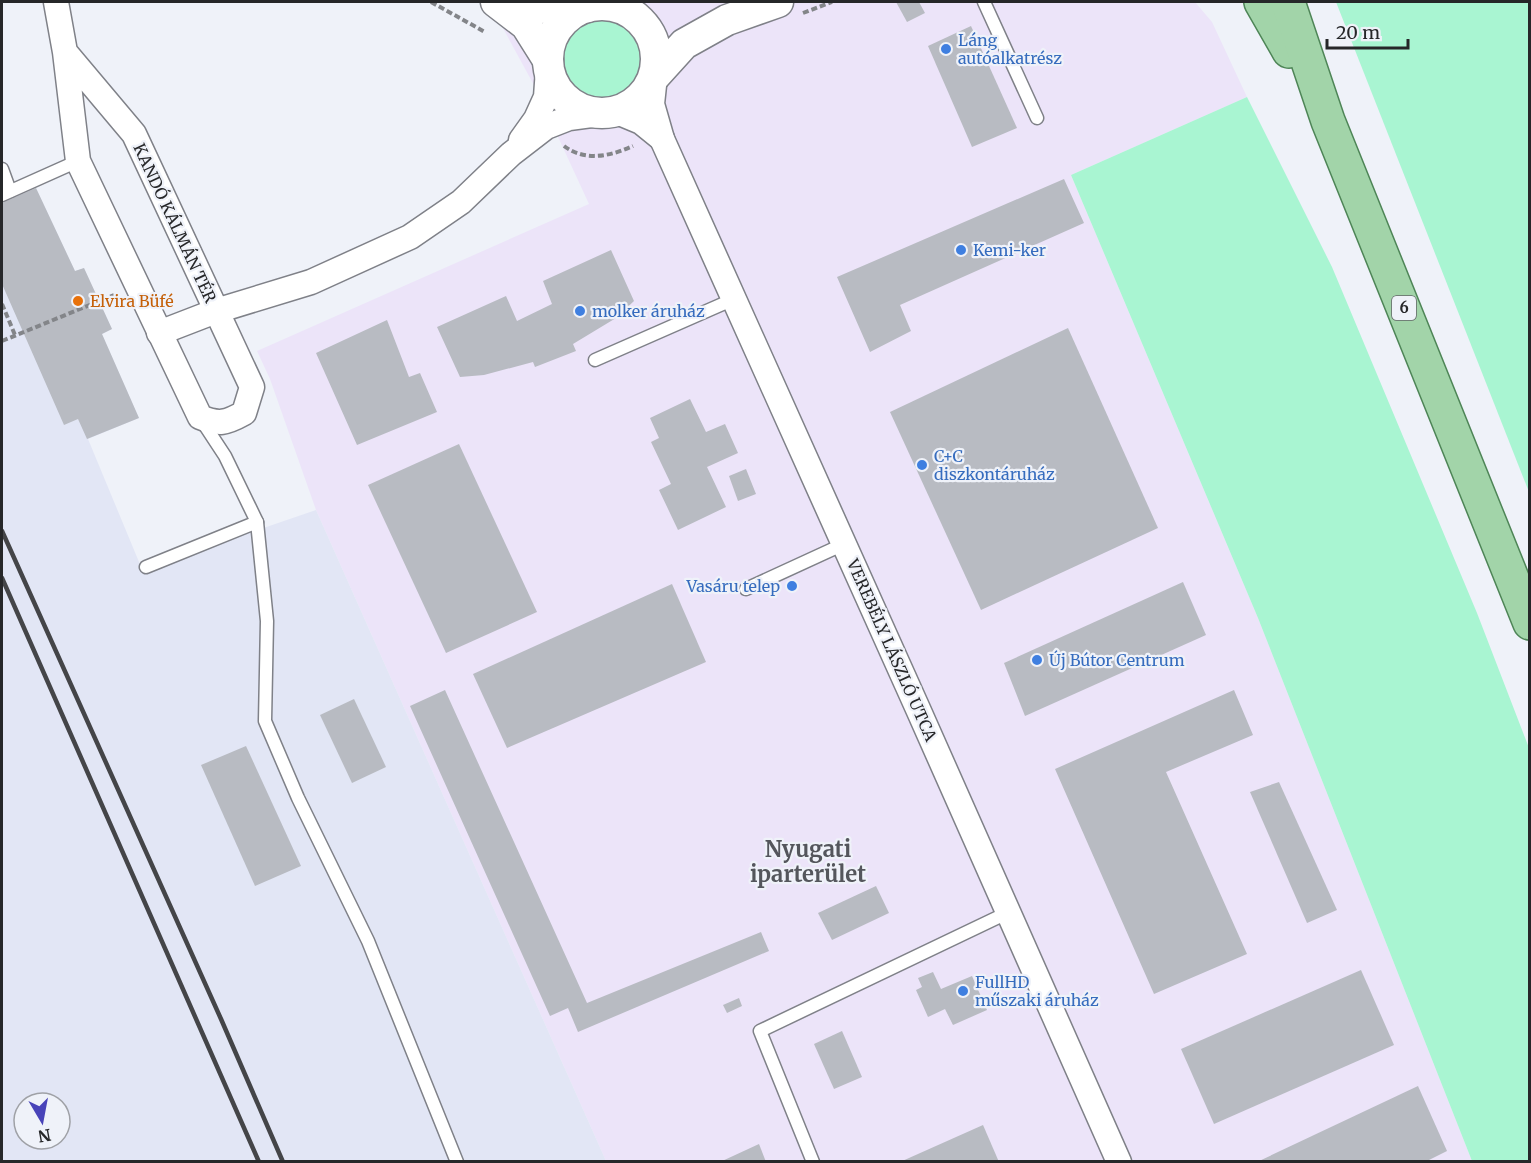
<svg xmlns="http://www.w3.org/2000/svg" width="1531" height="1163" viewBox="0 0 1531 1163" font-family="Merriweather,serif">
	<rect width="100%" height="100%" fill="#eff2f9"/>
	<polygon fill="#ece4f9" points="480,2 1195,2 1212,22 1247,97 1071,175 1258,618 1472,1161 606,1161 316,510 270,379 257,351 589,204 535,87 492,8"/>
	<path fill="#e2e6f5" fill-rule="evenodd" d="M 36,188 L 75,271 L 84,268 L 112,329 L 102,334 L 139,418 L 88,439 L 144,574 L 243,535 L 316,510 L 606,1161 L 2,1161 L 2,203 ZM 24,1103 L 60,1103 L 60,1139 L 24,1139 Z"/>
	<g fill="#a9f5d2">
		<polygon points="1336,2 1529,2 1529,492"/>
		<circle cx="603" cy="58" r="44"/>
		<polygon points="1247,97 1332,267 1477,613 1529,748 1529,1161 1472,1161 1258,618 1071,175"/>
	</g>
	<g fill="#b8bbc2">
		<polygon points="896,2 919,2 925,13 907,22"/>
		<polygon points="971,26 1017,128 972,147 928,46"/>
		<polygon points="1064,179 1084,223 900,305 911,331 870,352 837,277"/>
		<polygon points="36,188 75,271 84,268 112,329 102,334 139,418 87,439 78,419 64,425 2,284 2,203"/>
		<polygon points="611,250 634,301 616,318 573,344 576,351 535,367 533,362 484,375 460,377 437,327 506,296 517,321 552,304 543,281"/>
		<polygon points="387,320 409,377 420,373 437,412 357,445 316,353"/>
		<polygon points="1068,328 1158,528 981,610 890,412"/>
		<polygon points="690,399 706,432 725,424 738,453 707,467 726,507 678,530 659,490 671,484 651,442 659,438 650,418"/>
		<polygon points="459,444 537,612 446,653 368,485"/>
		<polygon points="746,469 756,494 738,501 729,476"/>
		<polygon points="1183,582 1206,635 1025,716 1004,663"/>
		<polygon points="672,584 706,662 507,748 473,674"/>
		<polygon points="445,690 587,1003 761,932 769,951 578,1032 568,1008 550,1016 410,706"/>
		<polygon points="1234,690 1253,735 1166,772 1247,954 1154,994 1055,769"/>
		<polygon points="354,699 386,767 352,783 320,715"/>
		<polygon points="246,746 301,866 255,886 201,765"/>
		<polygon points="1279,782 1337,910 1307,923 1250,792"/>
		<polygon points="876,886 889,913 832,940 818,913"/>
		<polygon points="1361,970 1394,1045 1214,1124 1181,1049"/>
		<polygon points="933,972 941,989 972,976 987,1010 953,1025 945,1009 928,1017 916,990 922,987 918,978"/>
		<polygon points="739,998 742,1006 727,1013 723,1005"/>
		<polygon points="842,1031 862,1077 834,1089 814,1044"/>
		<polygon points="1418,1086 1447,1151 1425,1162 1257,1162"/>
		<polygon points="983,1125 999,1162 900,1162"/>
		<polygon points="759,1144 766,1162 720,1162"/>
	</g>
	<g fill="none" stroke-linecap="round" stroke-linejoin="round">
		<defs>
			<g id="service">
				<polyline points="984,2 1037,118"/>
				<polyline points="2,169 10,191"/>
				<polyline points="2,195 78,161"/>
				<polyline points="595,360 734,299"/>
				<polyline points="257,522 267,621 265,721 298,798 368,941 457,1162"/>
				<polyline points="146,567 257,522 225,456 202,421"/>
				<polyline points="746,589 844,544"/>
				<polyline points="813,1162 760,1031 1009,912"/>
			</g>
			<g id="minor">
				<path d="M 56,2 L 65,52 L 78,161 L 200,417 C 219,425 226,423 244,413 L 252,387 L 134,134 L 65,52"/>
				<polyline points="655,76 652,104 662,139 918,709 1119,1162"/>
				<polyline points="617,112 641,122 662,139"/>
				<polyline points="521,140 536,119 546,97 548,69"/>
				<polyline points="159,333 216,311 311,282 410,237 461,202 511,154 546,127 569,118 599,114"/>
			</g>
			<g id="tertiary">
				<polyline points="496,2 526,25 548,60"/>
				<polyline points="507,2 537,8 587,7"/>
				<circle cx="602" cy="59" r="54"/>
				<polyline points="655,76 684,44 727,20 778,2"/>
			</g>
			<g id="primary">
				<polyline points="1261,2 1289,51"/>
				<polyline points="1288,2 1328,121 1530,623"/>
			</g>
		</defs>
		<use href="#service" stroke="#7f8188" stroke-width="15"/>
		<use href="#minor" stroke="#7f8188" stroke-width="27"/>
		<use href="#tertiary" stroke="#7f8188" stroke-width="33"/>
		<use href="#primary" stroke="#4e8557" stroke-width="36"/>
		<g stroke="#838589" stroke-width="4" stroke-dasharray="6 3" stroke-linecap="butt">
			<polyline points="431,2 485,32"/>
			<polyline points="803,13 832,2"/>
			<path d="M 564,146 C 585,162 611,156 633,146"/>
			<polyline points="2,304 15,335"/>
			<polyline points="2,341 114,295"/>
		</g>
		<use href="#service" stroke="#fff" stroke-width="12"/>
		<use href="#minor" stroke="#fff" stroke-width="24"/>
		<use href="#tertiary" stroke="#fff" stroke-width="30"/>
		<use href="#primary" stroke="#a2d4a9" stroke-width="33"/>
		<g stroke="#444548" stroke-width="4.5">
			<polyline points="2,531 221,1019 283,1162"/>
			<polyline points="2,578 259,1162"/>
		</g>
	</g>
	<g fill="#3f7fe0" stroke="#eff2f9" stroke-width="2">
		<circle cx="946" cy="49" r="6"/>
		<circle cx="961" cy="250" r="6"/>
		<circle cx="580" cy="311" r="6"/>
		<circle cx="922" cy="465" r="6"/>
		<circle cx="792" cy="586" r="6"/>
		<circle cx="1037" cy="660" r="6"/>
		<circle cx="963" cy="991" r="6"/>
	</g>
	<circle fill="#e8710a" stroke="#eff2f9" stroke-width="2" cx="78" cy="301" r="6"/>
	<g text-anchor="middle" stroke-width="4.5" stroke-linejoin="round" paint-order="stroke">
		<rect fill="#eff2f9" stroke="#626467" stroke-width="1.5" x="1392" y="296" width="24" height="24" rx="4.5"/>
		<g font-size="15" font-weight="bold" fill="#262729">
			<text x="1404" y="313">6</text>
		</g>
		<g font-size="16" fill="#366cbe" stroke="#eff2f9" text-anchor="start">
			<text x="958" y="46">Láng<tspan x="958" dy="18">autóalkatrész</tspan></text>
			<text x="973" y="256">Kemi-ker</text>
			<text x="592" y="317">molker áruház</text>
			<text x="934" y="462">C+C<tspan x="934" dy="18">diszkontáruház</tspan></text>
			<text x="780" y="592" text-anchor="end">Vasáru telep</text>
			<text x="1049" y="666">Új Bútor Centrum</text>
			<text x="975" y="988">FullHD<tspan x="975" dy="18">műszaki áruház</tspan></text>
		</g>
		<g font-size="16" fill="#262729" stroke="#eff2f9">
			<text transform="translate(175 223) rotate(65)" y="6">KANDÓ KÁLMÁN TÉR</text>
			<text transform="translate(892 650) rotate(66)" y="6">VEREBÉLY LÁSZLÓ UTCA</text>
		</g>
		<g font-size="16" fill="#c56008" stroke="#eff2f9" text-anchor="start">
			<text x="90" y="307">Elvira Büfé</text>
		</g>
		<g font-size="22" font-weight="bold" fill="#54565c" stroke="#eff2f9">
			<text x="808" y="857">Nyugati<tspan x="808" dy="25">iparterület</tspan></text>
		</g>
	</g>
	<rect width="1531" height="1163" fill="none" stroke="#262729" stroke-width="6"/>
	<g transform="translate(42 1121) rotate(170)"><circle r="28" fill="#eff2f9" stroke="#9fa1a6" stroke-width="1.5"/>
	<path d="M0-4.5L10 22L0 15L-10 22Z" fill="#4843b9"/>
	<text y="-9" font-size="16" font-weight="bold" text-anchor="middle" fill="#262729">N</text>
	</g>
	<path d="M1327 39v9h81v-9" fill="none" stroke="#262729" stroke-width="3"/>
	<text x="1336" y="39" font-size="18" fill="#262729" stroke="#eff2f9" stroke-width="4.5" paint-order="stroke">20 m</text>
</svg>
